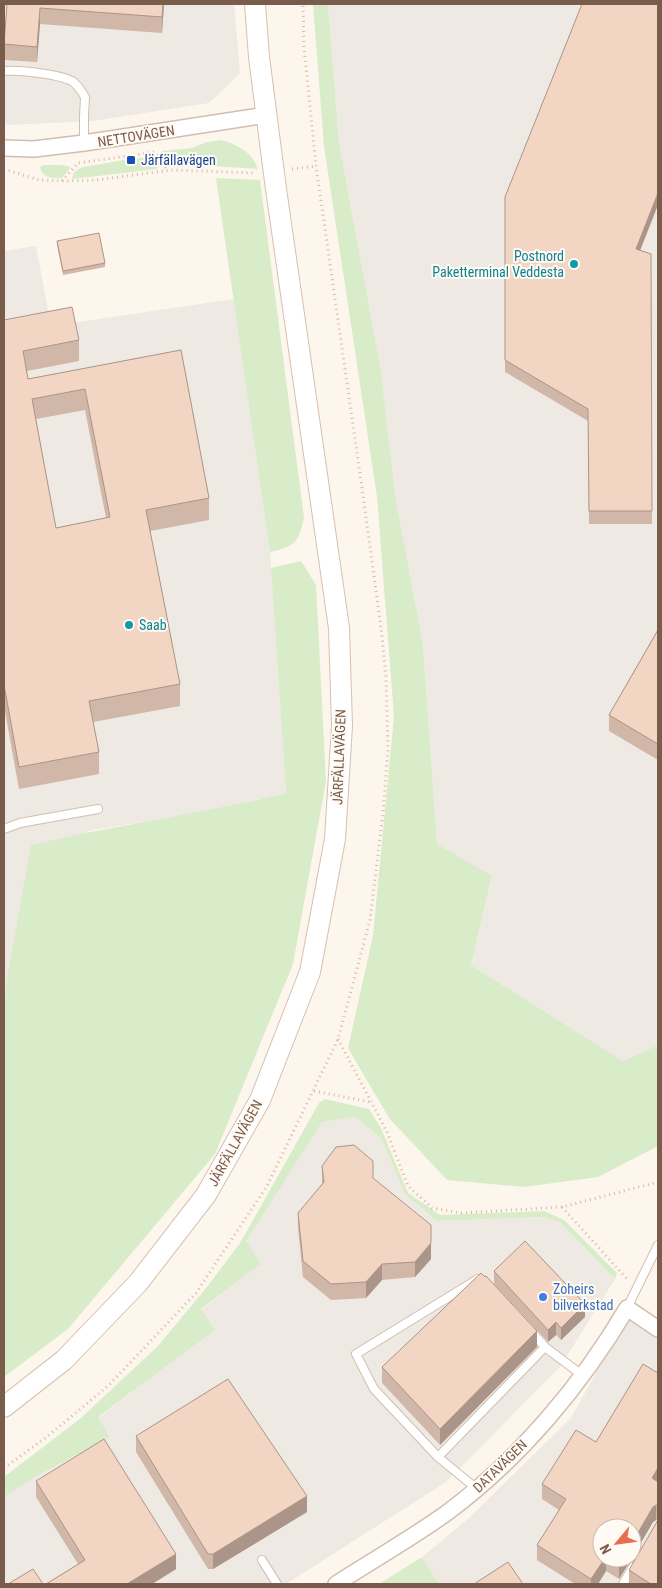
<svg xmlns="http://www.w3.org/2000/svg" width="662" height="1588" viewBox="0 0 662 1588" font-family="'Roboto Condensed',sans-serif">
	<rect width="100%" height="100%" fill="#fdf6ec"/>
	<g fill="#efe9e4" fill-rule="evenodd">
		<polygon points="4,4 234,4 240,73 209,103 93,121 8,125 4,123"/>
		<polygon points="328,4 658,4 658,1045 623,1061 471,965 492,877 437,844 423,644 395,495 381,371 339,142"/>
		<polygon points="36,246 51,326 234,299 270,552 286,793 203,812 88,831 4,1022 4,251"/>
		<polygon points="355,1117 381,1138 405,1194 437,1221 543,1217 560,1222 615,1279 560,1367 446,1482 286,1584 4,1584 4,1496 35,1477 110,1437 98,1418 214,1330 201,1310 260,1264 246,1241 321,1122"/>
		<path d="M 629,1314 L 658,1334 L 658,1584 L 439,1584 L 422,1557 L 469,1518 L 571,1418 ZM 602,1528 L 632,1528 L 632,1558 L 602,1558 Z"/>
	</g>
	<g fill="#d8ecc9">
		<polygon points="313,4 328,4 339,142 381,371 395,495 423,644 437,844 492,876 471,965 623,1061 658,1045 658,1146 598,1177 524,1187 447,1180 389,1118 348,1048 373,936 394,716 377,497 324,146"/>
		<path d="M 221,140 C 238,145 252,152 258,169 L 213,166 L 172,167 L 166,164 L 162,151 L 192,148 L 207,142 Z"/>
		<path d="M 135,158 L 153,158 L 158,167 L 157,169 L 72,179 C 73,172 77,169 84,167 Z"/>
		<path d="M 43,165 L 61,165 L 71,167 L 62,178 C 52,178 43,179 40,167 Z"/>
		<path d="M 216,178 L 260,180 L 304,518 C 298,544 295,546 270,552 Z"/>
		<path d="M 301,561 L 316,585 L 326,781 L 293,964 L 215,1154 L 68,1329 L 4,1377 L 4,1022 L 6,984 L 31,845 C 115,825 201,814 286,793 L 271,568 Z"/>
		<polygon points="325,1099 369,1109 381,1128 408,1193 440,1215 544,1211 564,1220 617,1273 615,1279 560,1222 543,1217 437,1221 405,1194 381,1138 355,1117 322,1122 246,1241 261,1264 201,1309 215,1330 98,1417 110,1437 35,1477 4,1497 4,1477 81,1418 158,1346 207,1287 240,1243 319,1103"/>
		<polygon points="422,1557 439,1584 379,1584"/>
	</g>
	<g fill="none" stroke-linecap="round" stroke-linejoin="round">
		<defs>
			<g id="lane">
				<path d="M 4,71 C 20,70 58,74 72,81 C 77,84 82,92 85,97 L 84,117 L 84,143"/>
				<polyline points="4,829 20,823 98,809"/>
				<polyline points="627,1308 658,1245"/>
				<polyline points="531,1331 545,1347 582,1375"/>
				<polyline points="438,1457 545,1347"/>
				<polyline points="477,1489 438,1457 374,1389 356,1354 478,1279"/>
				<polyline points="262,1560 277,1584"/>
				<polyline points="623,1584 633,1567"/>
			</g>
			<g id="street">
				<polyline points="4,148 34,149 84,143 267,115"/>
				<path d="M 336,1584 C 373,1560 412,1538 448,1512 C 520,1458 581,1386 627,1308 L 658,1329"/>
			</g>
			<polyline id="secondary" points="4,1407 64,1360 138,1283 206,1195 260,1100 310,972 335,839 342,726 339,628 276,189 259,57 255,4"/>
		</defs>
		<use href="#lane" stroke="#d1beb0" stroke-width="10"/>
		<use href="#street" stroke="#d1beb0" stroke-width="18"/>
		<use href="#secondary" stroke="#d6c0b0" stroke-width="22"/>
		<g stroke="#d9b8a5" stroke-width="3" stroke-dasharray="1 4" stroke-linecap="butt">
			<polyline points="4,169 39,180 68,181 96,180 171,170 254,173"/>
			<polyline points="292,169 316,166"/>
			<polyline points="62,181 78,163 155,152 167,170"/>
			<polyline points="338,1039 387,1132 408,1186 432,1208 461,1213 562,1207 658,1182"/>
			<polyline points="314,1091 370,1102"/>
			<polyline points="562,1207 627,1279"/>
			<polyline points="4,1468 48,1436 109,1385 196,1293 267,1186 338,1039 370,920 383,813 388,749 386,678 382,635 362,488 316,166 304,47 303,4"/>
		</g>
		<use href="#lane" stroke="#fff" stroke-width="8"/>
		<use href="#street" stroke="#fff" stroke-width="15"/>
		<use href="#secondary" stroke="#fff" stroke-width="20"/>
	</g>
	<g fill="#d1b7a8" fill-rule="evenodd">
		<polygon points="7,4 164,4 162,33 40,24 37,62 4,60 4,44"/>
		<polygon points="505,197 651,254 652,524 589,524 588,421 505,372"/>
		<polygon points="57,241 105,263 105,267 63,275 57,245"/>
		<path d="M 4,320 L 79,340 L 79,361 L 27,371 L 28,379 L 181,350 L 209,498 L 209,520 L 150,531 L 180,684 L 180,706 L 93,722 L 99,752 L 99,774 L 19,789 L 4,706 ZM 85,410 L 106,518 L 56,528 L 36,419 Z"/>
		<polygon points="658,629 658,760 609,731 609,715"/>
		<polygon points="322,1166 373,1178 431,1259 415,1277 382,1280 366,1298 331,1300 303,1277 298,1228 298,1213 322,1184"/>
		<polygon points="494,1271 585,1317 561,1340 556,1335 548,1342 494,1284"/>
		<polygon points="537,1347 440,1445 382,1383 382,1367"/>
		<polygon points="658,1373 658,1520 656,1520 653,1522 632,1558 632,1528 602,1558 632,1558 619,1579 606,1571 598,1584 575,1584 537,1560 537,1545 559,1510 542,1499 542,1484 596,1442"/>
		<polygon points="136,1436 307,1512 213,1569 208,1569 136,1452"/>
		<polygon points="36,1481 176,1569 152,1584 46,1584 78,1564 36,1497"/>
		<polygon points="629,1570 658,1584 629,1584"/>
	</g>
	<g fill="#aa9588">
		<polygon points="163,4 164,4 162,33 162,17"/>
		<polygon points="40,8 40,24 37,62 37,47"/>
		<polygon points="658,193 658,205 636,261 636,249"/>
		<polygon points="431,1243 431,1259 415,1277 415,1262"/>
		<polygon points="382,1264 382,1280 366,1298 366,1282"/>
		<polygon points="585,1304 585,1317 561,1340 561,1328"/>
		<polygon points="556,1322 556,1335 548,1342 548,1330"/>
		<polygon points="537,1331 537,1347 440,1445 440,1429"/>
		<polygon points="658,1468 658,1483 652,1478"/>
		<polygon points="307,1496 307,1512 213,1569 213,1554"/>
		<polygon points="656,1505 656,1520 653,1522 632,1558 632,1543 653,1507"/>
		<polygon points="176,1554 176,1569 152,1584 127,1584"/>
		<polygon points="605,1558 606,1558 606,1571 598,1584 591,1584 591,1579"/>
		<polygon points="623,1558 632,1558 619,1579 619,1564"/>
	</g>
	<g fill="#f3d5c3" stroke="#aa9588" fill-rule="evenodd">
		<polygon points="7,4 163,4 162,17 40,8 37,47 4,44"/>
		<polygon points="582,4 658,4 658,193 636,249 651,254 652,511 589,511 588,409 505,360 505,197"/>
		<polygon points="99,233 105,263 63,271 57,241"/>
		<path d="M 72,307 L 79,340 L 23,351 L 28,379 L 181,350 L 209,498 L 146,510 L 180,684 L 89,701 L 99,752 L 19,767 L 4,685 L 4,320 ZM 85,389 L 110,517 L 56,528 L 32,399 Z"/>
		<polygon points="658,630 658,744 609,715"/>
		<polygon points="354,1145 373,1161 373,1178 431,1225 431,1243 415,1262 382,1264 366,1282 331,1284 303,1261 298,1213 324,1182 322,1166 336,1147"/>
		<polygon points="525,1241 585,1304 561,1328 556,1322 548,1330 494,1271"/>
		<polygon points="481,1273 485,1277 486,1276 537,1331 440,1429 382,1367"/>
		<polygon points="643,1364 658,1373 658,1468 652,1478 658,1482 658,1505 656,1505 653,1507 632,1543 632,1528 602,1528 602,1558 605,1558 591,1579 537,1545 566,1499 542,1484 576,1430 596,1442"/>
		<polygon points="228,1379 307,1496 213,1554 208,1554 136,1436"/>
		<polygon points="104,1439 176,1554 127,1584 46,1584 85,1560 36,1481"/>
		<polygon points="658,1520 658,1584 651,1584 629,1570"/>
		<polygon points="610,1558 623,1558 619,1564"/>
		<polygon points="508,1562 523,1584 474,1584"/>
		<polygon points="33,1569 43,1584 8,1584"/>
	</g>
	<rect fill="#1a4fb4" stroke="#fffaf3" stroke-width="2" x="126" y="155" width="10" height="10" rx="2.5"/>
	<g fill="#0f9aa8" stroke="#fffaf3" stroke-width="2">
		<circle cx="574" cy="264" r="5"/>
		<circle cx="129" cy="625" r="5"/>
	</g>
	<circle fill="#3f7fe0" stroke="#fffaf3" stroke-width="2" cx="543" cy="1297" r="5"/>
	<g text-anchor="middle" stroke-width="4" stroke-linejoin="round" paint-order="stroke">
		<g font-size="14" fill="#7a5c4d" stroke="#fffaf3">
			<text transform="translate(136 136) rotate(-9)" y="5">NETTOVÄGEN</text>
			<text transform="translate(339 757) rotate(-88)" y="5">JÄRFÄLLAVÄGEN</text>
			<text transform="translate(235 1143) rotate(-61)" y="5">JÄRFÄLLAVÄGEN</text>
			<text transform="translate(500 1466) rotate(-44)" y="5">DATAVÄGEN</text>
		</g>
		<g font-size="14" fill="#164399" stroke="#fffaf3" text-anchor="start">
			<text x="141" y="165">Järfällavägen</text>
		</g>
		<g font-size="14" fill="#0d838f" stroke="#fffaf3" text-anchor="end">
			<text x="564" y="261">Postnord<tspan x="564" dy="16">Paketterminal Veddesta</tspan></text>
			<text x="139" y="630" text-anchor="start">Saab</text>
		</g>
		<g font-size="14" fill="#366cbe" stroke="#fffaf3" text-anchor="start">
			<text x="553" y="1294">Zoheirs<tspan x="553" dy="16">bilverkstad</tspan></text>
		</g>
	</g>
	<rect width="662" height="1588" fill="none" stroke="#7a5c4d" stroke-width="10"/>
	<g transform="translate(617 1543) rotate(241)"><circle r="24" fill="#fffaf3" stroke="#cabbb1"/>
	<path d="M0-4L9 19L0 12L-9 19Z" fill="#e76f51"/>
	<text y="-8" font-size="14" font-weight="bold" text-anchor="middle" fill="#7a5c4d">N</text>
	</g>
</svg>
